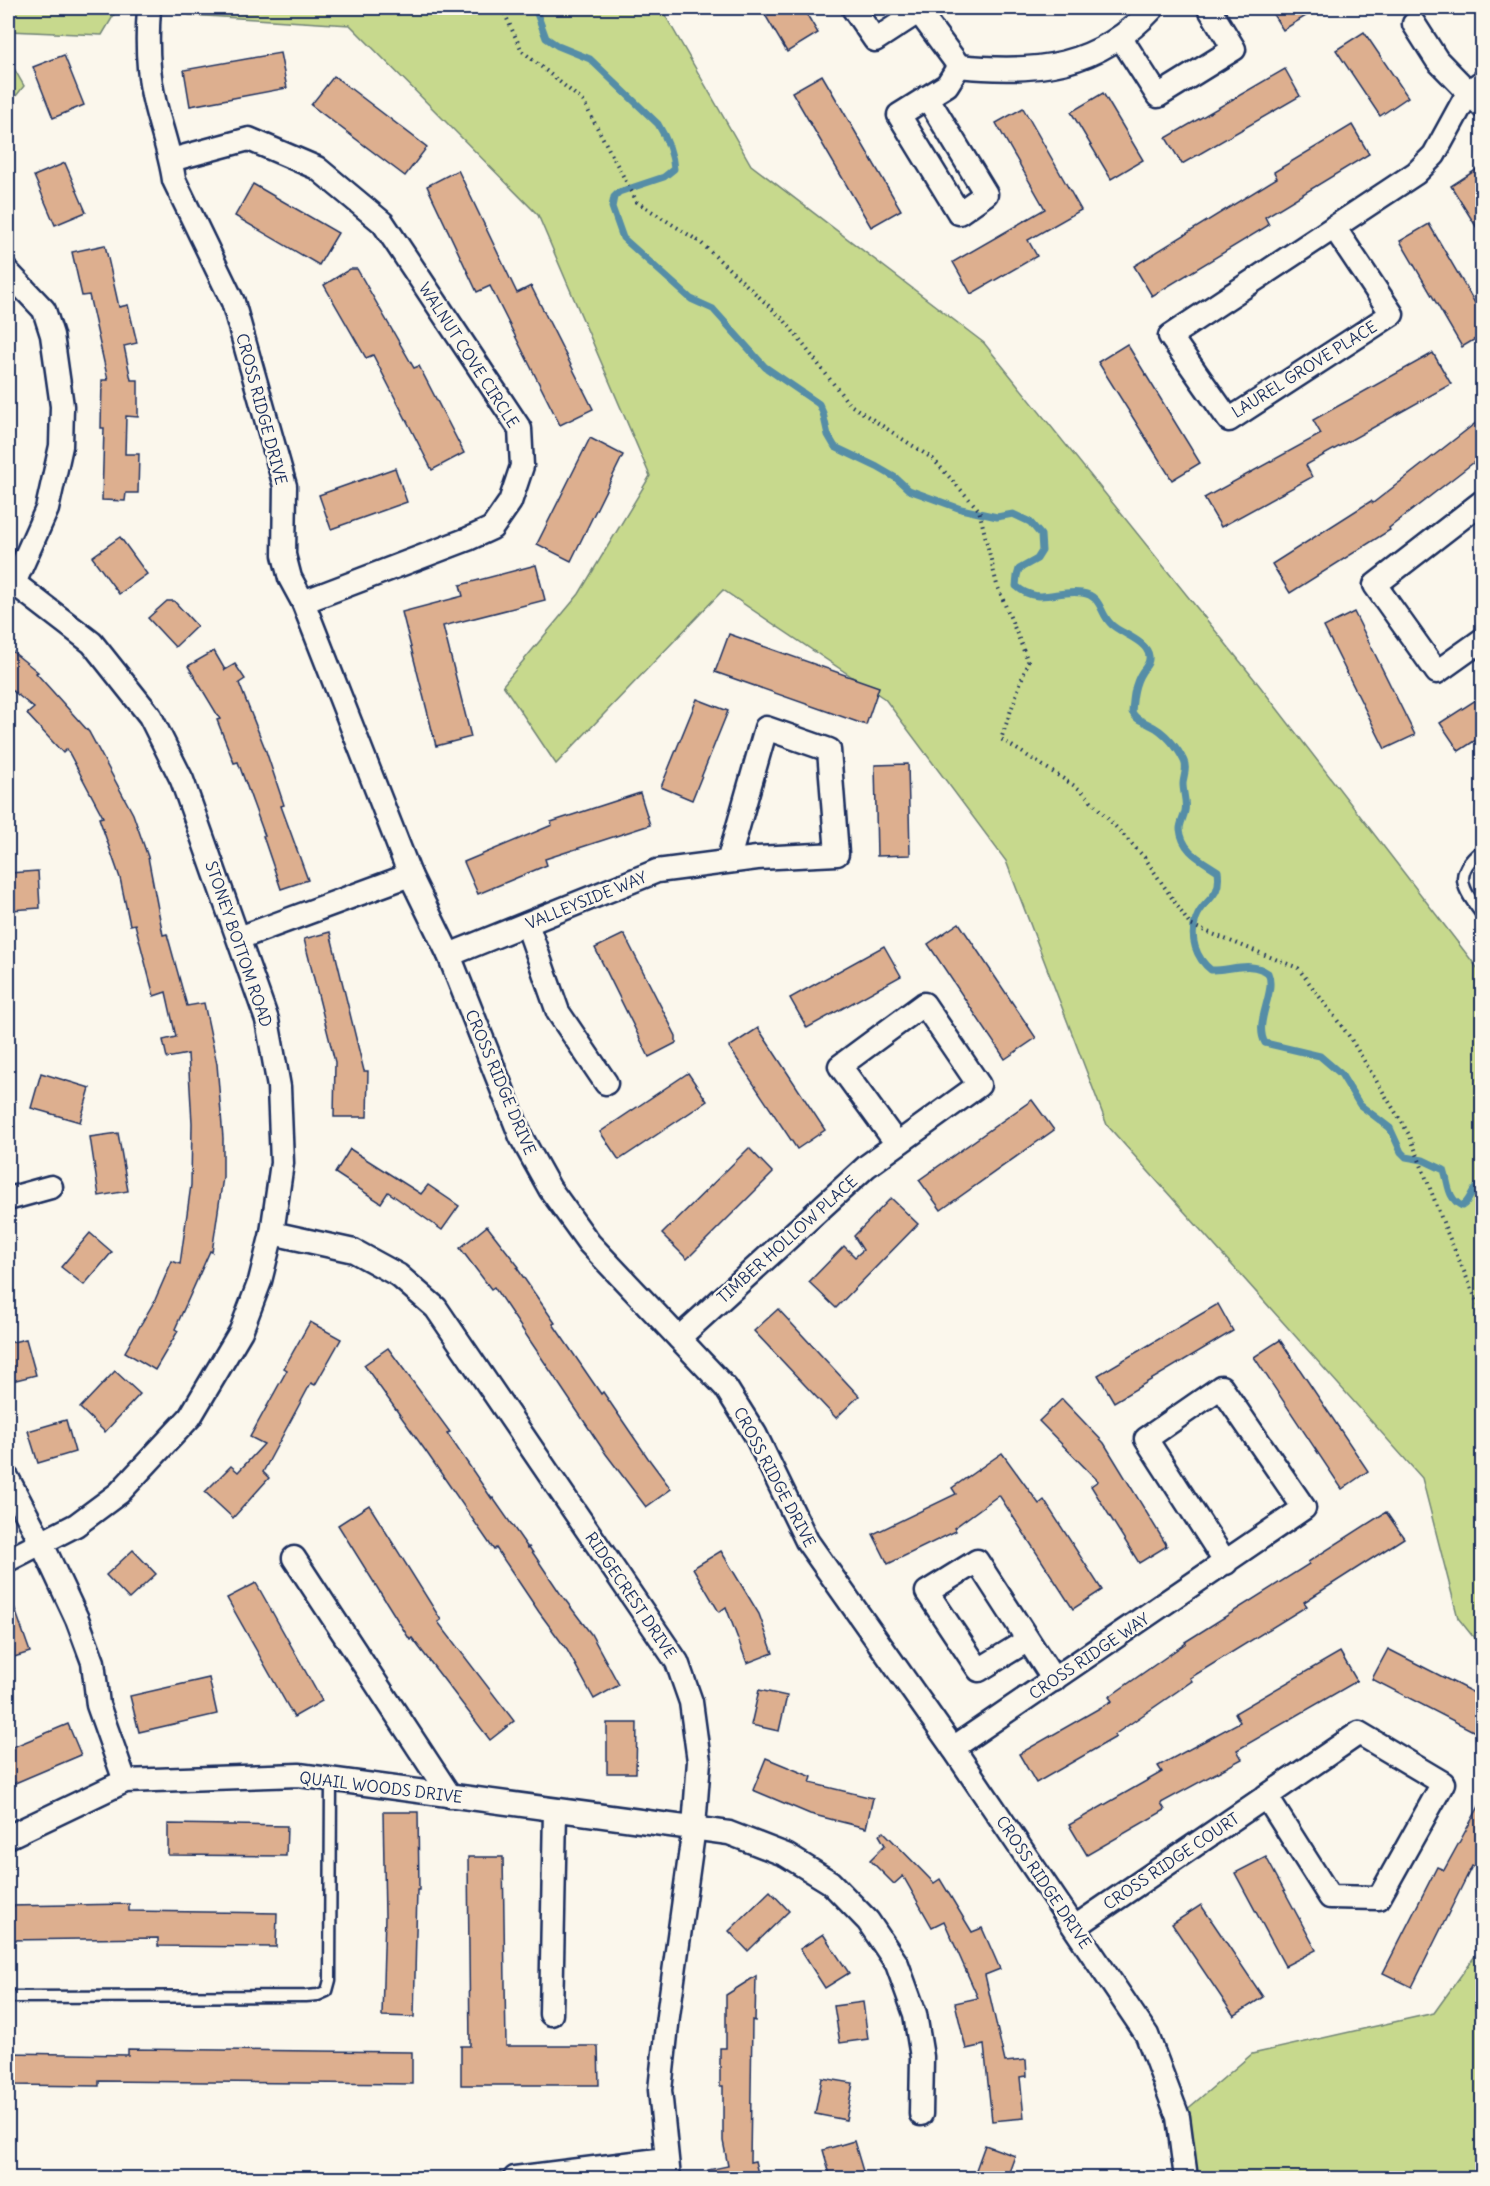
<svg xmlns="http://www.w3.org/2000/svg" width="1490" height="2186" viewBox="0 0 1490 2186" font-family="Delius,sans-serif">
	<rect width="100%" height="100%" fill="#fbf7ec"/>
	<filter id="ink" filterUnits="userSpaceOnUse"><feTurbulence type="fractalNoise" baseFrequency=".0167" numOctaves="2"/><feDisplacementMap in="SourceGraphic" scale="12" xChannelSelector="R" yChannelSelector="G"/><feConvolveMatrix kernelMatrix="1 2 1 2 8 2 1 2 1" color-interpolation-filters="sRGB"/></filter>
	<g filter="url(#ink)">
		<g fill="#c7d98d" stroke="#718476" stroke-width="1.5">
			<polygon points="8,8 118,8 102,35 8,31"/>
			<polygon points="188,8 661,8 751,165 984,343 1259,685 1482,974 1482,1648 1458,1618 1422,1478 1107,1125 1006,861 885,699 723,590 556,764 503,685 579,594 650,476 538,215 350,25 189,15"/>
			<polygon points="8,58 24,86 8,106"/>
			<polygon points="1482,1946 1482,2178 1194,2178 1178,2117 1252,2054 1434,2013"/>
		</g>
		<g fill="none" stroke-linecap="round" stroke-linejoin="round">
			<path stroke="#558da7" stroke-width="7" d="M 535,8 L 546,38 L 558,46 L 590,59 L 658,124 C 666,137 673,152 674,169 L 664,177 L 619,192 L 614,197 L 612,207 L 623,238 L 691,299 L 713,309 L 765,367 L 819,404 L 823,413 L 828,435 L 835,447 L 877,467 L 896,478 L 909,490 L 961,509 L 997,517 L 1013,514 L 1030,522 L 1041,535 L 1042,551 L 1037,559 L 1019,569 L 1017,576 L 1016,586 C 1039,606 1056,589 1082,593 C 1103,596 1099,614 1112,625 C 1122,634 1147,641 1149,656 C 1150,664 1145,667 1142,672 C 1134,684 1133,699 1132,712 C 1137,721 1142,720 1150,725 C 1164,731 1178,748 1184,761 C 1188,769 1183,776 1183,784 C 1183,793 1187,802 1185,811 C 1184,817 1180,823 1180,829 C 1182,852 1202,860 1218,871 C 1222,900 1203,898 1196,919 C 1189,938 1196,958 1211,970 C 1229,971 1251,960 1268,973 C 1277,992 1253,1022 1265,1043 L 1320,1056 L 1341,1074 L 1360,1105 L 1390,1128 L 1401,1152 L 1406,1157 L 1423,1160 L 1444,1170 C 1449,1184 1447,1198 1462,1206 C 1472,1200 1469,1190 1482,1184"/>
		</g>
		<g fill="#ddaf8f" stroke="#1b2f5e" stroke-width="1.5">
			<polygon points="761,8 803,8 818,33 787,52"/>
			<polygon points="1269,8 1319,8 1283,30"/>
			<polygon points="1364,32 1408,97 1380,116 1336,50"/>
			<polygon points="280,53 287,88 190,106 184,70"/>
			<polygon points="64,55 84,105 53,118 33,67"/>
			<polygon points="1285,69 1300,96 1182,164 1166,138"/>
			<polygon points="822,75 901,210 871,227 792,92"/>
			<polygon points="334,76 427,147 405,176 311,105"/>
			<polygon points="1103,93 1143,160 1111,179 1071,112"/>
			<polygon points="1023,108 1081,210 1028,240 1037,256 971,294 953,262 1045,209 996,123"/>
			<polygon points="1352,125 1369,154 1265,217 1269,225 1152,296 1134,266 1277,178 1274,172"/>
			<polygon points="65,163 86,212 55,225 34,176"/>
			<polygon points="1482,166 1482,236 1451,186"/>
			<polygon points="458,170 517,293 531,286 593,409 560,425 490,286 477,292 427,186"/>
			<polygon points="253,184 338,233 319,265 235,216"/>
			<polygon points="1429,224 1482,315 1482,335 1462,347 1400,241"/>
			<polygon points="105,245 119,307 128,305 137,343 124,346 131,380 138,380 138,417 126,416 125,454 139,454 138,493 126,493 125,501 102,500 104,428 101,428 102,380 108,380 89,295 82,296 72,252"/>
			<polygon points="350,269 357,269 414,368 419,366 464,453 432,470 373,355 366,358 324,285"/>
			<polygon points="1127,344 1200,463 1172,480 1098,362"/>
			<polygon points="1433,353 1451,384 1306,465 1312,477 1221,527 1204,498 1321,434 1313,420"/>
			<polygon points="1482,418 1482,456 1389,528 1390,530 1290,593 1272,564 1371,501 1373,503"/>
			<polygon points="590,438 623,455 571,561 537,544"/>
			<polygon points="395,468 407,502 331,529 319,495"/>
			<polygon points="120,537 147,574 119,594 92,557"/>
			<polygon points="536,565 545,600 443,626 471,737 436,746 402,612 463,596 460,585"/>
			<polygon points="167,601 174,601 197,626 175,647 148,618"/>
			<polygon points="1354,612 1415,735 1385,749 1324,627"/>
			<polygon points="729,634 879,687 866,725 715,672"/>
			<polygon points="8,648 38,672 36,673 89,732 133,814 148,857 163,935 167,934 187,1006 204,1003 217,1064 223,1138 223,1177 212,1252 210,1251 175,1329 178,1331 155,1370 125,1352 155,1300 172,1261 180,1264 191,1185 192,1123 188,1054 167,1058 163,1040 176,1037 166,992 154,996 135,924 130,925 120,878 99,818 103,817 67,749 63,753 27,714 34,708 8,687"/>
			<polygon points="214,651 225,670 235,664 245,679 239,683 266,751 284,805 281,806 308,880 281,889 263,836 265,836 238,762 234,763 217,720 220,719 188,666"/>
			<polygon points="1482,696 1482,736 1459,751 1440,723"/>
			<polygon points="697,699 728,711 692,800 661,787"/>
			<polygon points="908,764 910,855 877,856 875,765"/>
			<polygon points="640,793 650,825 545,859 547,865 478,894 464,862 552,825 551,822"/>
			<polygon points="38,871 40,908 11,910 9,873"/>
			<polygon points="959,923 1036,1038 1005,1059 928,944"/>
			<polygon points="330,932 364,1071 368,1071 367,1117 334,1117 335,1062 304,939"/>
			<polygon points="624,934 676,1036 676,1043 649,1057 595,948"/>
			<polygon points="884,946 901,976 807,1028 790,998"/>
			<polygon points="758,1028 825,1130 797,1149 729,1047"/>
			<polygon points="41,1073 90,1088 80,1122 31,1108"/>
			<polygon points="688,1073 707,1101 619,1160 600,1132"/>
			<polygon points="1032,1100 1054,1130 941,1210 919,1180"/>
			<polygon points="118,1133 128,1191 99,1196 90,1137"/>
			<polygon points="749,1148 773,1173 687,1259 662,1234"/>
			<polygon points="350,1149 421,1194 428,1185 459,1206 442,1230 388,1192 381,1203 335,1173"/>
			<polygon points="891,1198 918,1224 836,1308 809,1282 844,1246 855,1257 863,1250 854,1236"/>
			<polygon points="487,1226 519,1267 517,1268 555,1323 553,1324 601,1394 603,1392 648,1458 671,1489 646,1507 606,1454 494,1287 491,1289 460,1248"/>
			<polygon points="90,1233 112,1252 84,1285 61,1267"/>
			<polygon points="1218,1304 1233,1331 1114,1402 1098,1375"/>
			<polygon points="778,1309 859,1396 836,1418 754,1331"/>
			<polygon points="310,1322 341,1339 315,1385 311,1383 263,1472 269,1478 233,1518 205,1492 231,1466 238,1472 264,1444 250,1437 287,1370 284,1368"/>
			<polygon points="26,1339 36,1375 8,1382 8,1343"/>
			<polygon points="1280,1340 1368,1471 1342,1489 1254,1357"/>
			<polygon points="388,1348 450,1432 447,1433 492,1499 493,1498 528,1548 529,1547 560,1593 591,1634 619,1685 594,1699 567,1650 539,1612 496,1548 494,1550 425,1450 364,1365"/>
			<polygon points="115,1371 140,1394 105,1432 80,1408"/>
			<polygon points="1062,1399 1104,1443 1167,1546 1139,1563 1091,1486 1098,1481 1039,1421"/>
			<polygon points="66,1420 75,1452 38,1463 28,1431"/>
			<polygon points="1002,1453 1039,1504 1044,1500 1102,1590 1073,1609 999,1495 954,1528 956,1531 888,1564 873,1534 956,1494 952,1488"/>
			<polygon points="369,1505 441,1620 438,1622 514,1721 490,1740 412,1638 410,1640 338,1525"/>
			<polygon points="1386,1512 1404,1538 1304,1602 1307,1606 1190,1678 1192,1681 1114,1735 1116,1737 1036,1783 1019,1754 1112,1701 1109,1697 1186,1643 1185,1642 1309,1564 1308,1562"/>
			<polygon points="133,1550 156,1574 129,1599 106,1575"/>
			<polygon points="721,1551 759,1614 773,1653 747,1663 726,1607 719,1612 693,1568"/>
			<polygon points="256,1583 322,1701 294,1717 227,1598"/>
			<polygon points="8,1595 10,1595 30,1652 8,1659"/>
			<polygon points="1388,1649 1482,1697 1482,1722 1477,1733 1372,1679"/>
			<polygon points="1340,1652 1357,1681 1237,1750 1242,1759 1161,1803 1165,1810 1087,1855 1069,1825 1162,1772 1158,1766 1240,1722 1235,1713"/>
			<polygon points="209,1678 217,1714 139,1732 130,1696"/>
			<polygon points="759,1690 787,1696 779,1731 751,1725"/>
			<polygon points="607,1723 637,1723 636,1773 607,1773"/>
			<polygon points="68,1724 81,1755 8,1786 8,1749"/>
			<polygon points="766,1758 812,1777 810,1783 873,1798 866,1828 810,1814 753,1790"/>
			<polygon points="1482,1801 1482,1872 1472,1866 1412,1987 1383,1973 1437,1867 1444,1870"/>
			<polygon points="383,1812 418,1812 419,1890 417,1890 414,2017 382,2016 385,1916"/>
			<polygon points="168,1824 287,1826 286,1856 168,1855"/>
			<polygon points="884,1832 934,1883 940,1879 972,1932 982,1928 1000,1969 985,1975 1005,2062 1026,2060 1027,2076 1020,2077 1024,2118 992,2121 984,2045 966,2049 955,2003 978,1998 944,1921 932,1927 903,1876 894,1884 870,1860 885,1845 879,1835"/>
			<polygon points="468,1857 503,1857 506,2046 598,2046 599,2085 461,2085 461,2046 470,2046"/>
			<polygon points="1266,1857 1316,1950 1285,1966 1235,1873"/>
			<polygon points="770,1891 789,1911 748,1951 729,1931"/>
			<polygon points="129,1904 129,1911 277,1913 276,1947 158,1946 158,1938 8,1940 8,1906"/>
			<polygon points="1201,1905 1263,1997 1234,2016 1172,1924"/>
			<polygon points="823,1934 849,1973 825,1988 800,1949"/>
			<polygon points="756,1976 755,2021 752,2020 750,2162 755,2161 759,2178 709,2178 708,2170 728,2166 723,2141 723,2086 720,2086 720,2048 726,2048 726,1995"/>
			<polygon points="863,2002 868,2039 840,2043 834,2006"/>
			<polygon points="128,2049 412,2052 412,2084 99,2081 99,2086 8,2085 8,2053 128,2055"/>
			<polygon points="822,2078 853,2083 846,2120 815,2114"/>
			<polygon points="854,2141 865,2178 831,2178 823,2150"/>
			<polygon points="985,2145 1015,2156 1007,2178 973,2178"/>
		</g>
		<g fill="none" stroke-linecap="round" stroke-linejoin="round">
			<defs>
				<g id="service">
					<path d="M 1482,850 C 1451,874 1463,889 1482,915"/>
					<polyline points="8,1997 306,1996 318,1995 327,1991 330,1980 331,1779"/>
				</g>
				<g id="minor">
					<path d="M 149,8 C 147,36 147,67 153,95 C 159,124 170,151 174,180 L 233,302 L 285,486 L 284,555 L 290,578 L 303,602 L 410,875 L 449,955 L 521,1137 L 550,1189 L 589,1243 L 726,1388 L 755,1434 L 807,1541 L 953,1748 L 1147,2035 L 1178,2117 L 1186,2178"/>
					<polyline points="853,8 875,40 918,12"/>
					<path d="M 916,8 L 959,66 C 1036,74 1098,68 1153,8"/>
					<polyline points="1414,24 1437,60 1482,106"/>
					<polyline points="1121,38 1158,96 1234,49 1209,8"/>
					<polyline points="927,97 986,194 959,213 899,115 947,85 959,66"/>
					<polyline points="171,160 249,139 317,168 383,223 520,429 522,466 510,502 492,528 468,539 303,602"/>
					<polyline points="1334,227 1392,314 1229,420 1170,336 1416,173 1434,155 1469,91 1482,82"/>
					<polyline points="8,272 44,310 52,335 62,406 61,446 47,509 14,583"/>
					<polyline points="1482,502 1375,585 1437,672 1482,640"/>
					<polyline points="8,580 14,583 92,643 150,716 182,780 267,1020 279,1087 282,1163 272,1233 260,1281 241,1331 190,1417 119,1493 76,1525 8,1560"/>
					<polyline points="527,924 558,1012 606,1083"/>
					<polyline points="239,938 410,875"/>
					<polyline points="449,955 657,871 757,858 837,854 829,750 766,728 728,862"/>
					<polyline points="8,1199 51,1187"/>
					<polyline points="272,1233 354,1251 398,1275 436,1308 677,1662 691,1702 699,1761 694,1827 668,2016 660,2090 669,2178"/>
					<polyline points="679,1338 867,1166 979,1085 924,1004 840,1066 897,1144"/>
					<polyline points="8,1479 42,1544 77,1619 93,1662 98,1705 125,1781"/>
					<polyline points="294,1558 450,1796"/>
					<polyline points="1028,1640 979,1670 927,1592 977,1561 1054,1680"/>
					<polyline points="953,1748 1304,1508 1221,1387 1146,1439 1226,1563"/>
					<polyline points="8,1837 125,1781 299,1775 729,1833 786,1855 830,1882 868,1921 897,1964 915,2014 922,2057 921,2114"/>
					<polyline points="1075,1927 1359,1733 1443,1783 1379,1898 1330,1897 1266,1796"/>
					<polyline points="551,2014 555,1811"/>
					<polyline points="515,2178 666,2159"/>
				</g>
			</defs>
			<use href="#service" stroke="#1b2f5e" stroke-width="15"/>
			<use href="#minor" stroke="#1b2f5e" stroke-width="27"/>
			<polyline stroke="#1b2f5e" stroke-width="4" stroke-dasharray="1.5 4.5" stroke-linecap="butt" points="502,8 522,51 583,101 637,202 700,242 785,321 849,404 933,459 979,510 997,585 1028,661 1001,739 1081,790 1145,858 1190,925 1298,968 1349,1036 1410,1136 1446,1230 1482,1313"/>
			<use href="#service" stroke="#fbf7ec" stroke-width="10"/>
			<use href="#minor" stroke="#fbf7ec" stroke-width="22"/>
		</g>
	</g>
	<g text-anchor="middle" stroke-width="5" stroke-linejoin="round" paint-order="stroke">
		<g font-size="16" fill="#1b2f5e" stroke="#fbf7ec">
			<text transform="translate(469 355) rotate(57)" y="6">WALNUT COVE CIRCLE</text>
			<text transform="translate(1304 369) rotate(-32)" y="6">LAUREL GROVE PLACE</text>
			<text transform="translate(262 409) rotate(75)" y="6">CROSS RIDGE DRIVE</text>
			<text transform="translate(586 900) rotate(-22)" y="6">VALLEYSIDE WAY</text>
			<text transform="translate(239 944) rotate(71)" y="6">STONEY BOTTOM ROAD</text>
			<text transform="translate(501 1082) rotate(67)" y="6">CROSS RIDGE DRIVE</text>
			<text transform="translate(787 1239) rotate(-42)" y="6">TIMBER HOLLOW PLACE</text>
			<text transform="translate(775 1477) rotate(62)" y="6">CROSS RIDGE DRIVE</text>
			<text transform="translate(631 1595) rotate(56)" y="6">RIDGECREST DRIVE</text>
			<text transform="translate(1089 1656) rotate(-34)" y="6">CROSS RIDGE WAY</text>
			<text transform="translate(381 1787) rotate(7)" y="6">QUAIL WOODS DRIVE</text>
			<text transform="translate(1171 1861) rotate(-34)" y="6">CROSS RIDGE COURT</text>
			<text transform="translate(1044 1882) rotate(56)" y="6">CROSS RIDGE DRIVE</text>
		</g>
	</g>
	<rect width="1490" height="2186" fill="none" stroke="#fbf7ec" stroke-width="30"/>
	<rect x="15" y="15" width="1460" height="2156" fill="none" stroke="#1b2f5e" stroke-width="2" filter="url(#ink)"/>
</svg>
